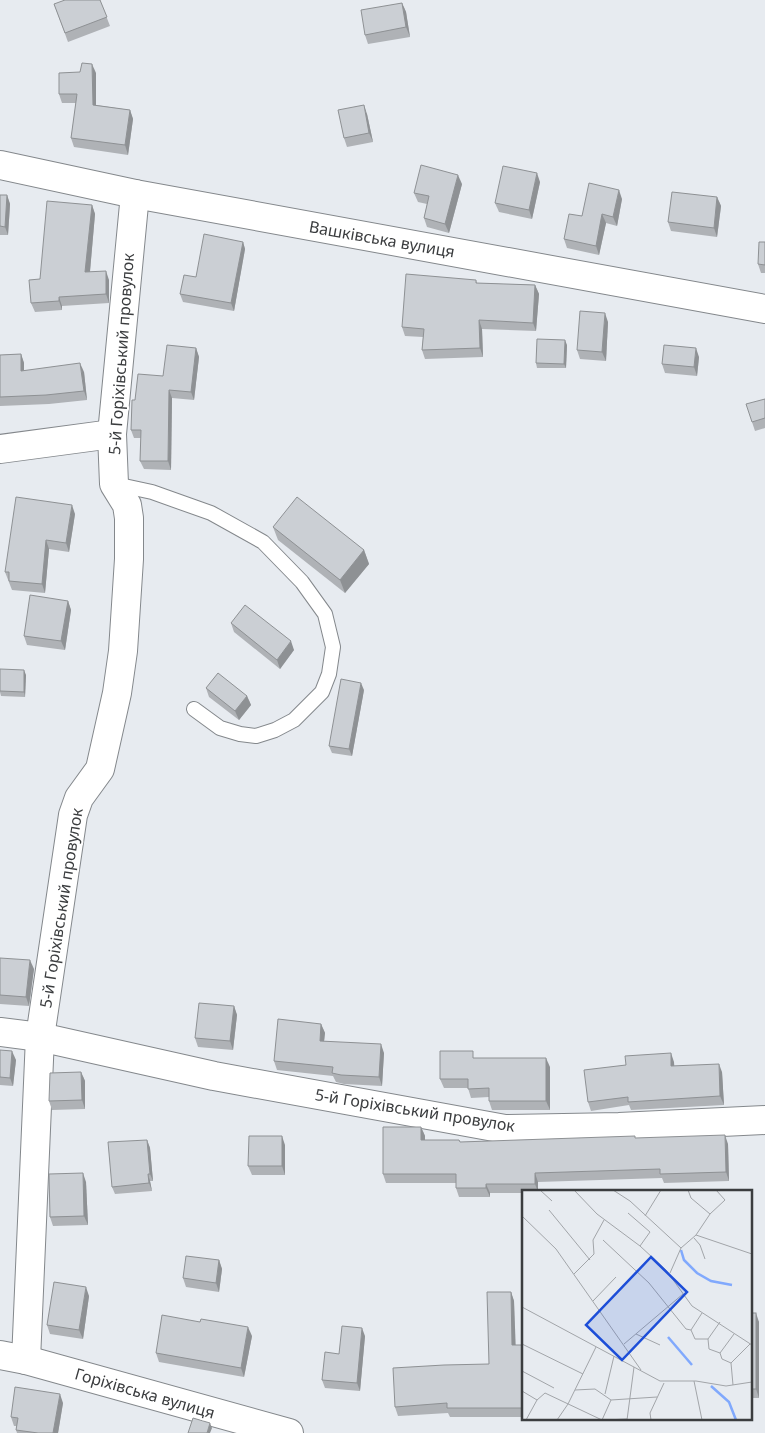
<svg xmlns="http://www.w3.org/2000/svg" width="765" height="1433" viewBox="0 0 765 1433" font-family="'Noto Sans',sans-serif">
	<rect width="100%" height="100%" fill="#e7ebf0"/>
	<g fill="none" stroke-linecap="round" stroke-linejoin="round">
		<defs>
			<polyline id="lane" points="115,484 152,492 211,513 263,542 302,582 325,614 333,647 329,674 322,692 294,720 275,730 256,736 240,734 220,728 194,709"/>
			<g id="street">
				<polyline points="0,165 135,194 765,309"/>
				<polyline points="0,449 112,434"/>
				<polyline points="0,1032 40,1037 214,1076 505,1129 619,1127 765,1120"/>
				<polyline points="26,1360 40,1037 73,815 79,798 100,769 117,693 123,651 129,559 129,518 127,505 114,484 112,434 135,194"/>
			</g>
			<polyline id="secondary" points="0,1355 26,1360 289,1433"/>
		</defs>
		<use href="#lane" stroke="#84888c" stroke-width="16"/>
		<use href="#street" stroke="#84888c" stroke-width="30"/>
		<use href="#secondary" stroke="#84888c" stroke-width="30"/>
		<use href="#lane" stroke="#fff" stroke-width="14"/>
		<use href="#street" stroke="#fff" stroke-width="28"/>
		<use href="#secondary" stroke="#fff" stroke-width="28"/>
	</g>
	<g fill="#afb2b6">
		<polygon points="100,0 110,26 68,42 54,4"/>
		<polygon points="402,3 406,12 410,37 368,44 365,35"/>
		<polygon points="96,73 96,105 130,110 133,119 128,155 74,147 71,138 76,103 62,103 59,94"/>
		<polygon points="367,114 373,142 347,147 344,138"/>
		<polygon points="540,182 532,219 499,212 495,203"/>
		<polygon points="462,184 449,233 427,227 424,218 427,204 418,202 414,193"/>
		<polygon points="0,195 7,195 10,204 8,235 0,235"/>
		<polygon points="717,197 721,206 717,237 671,231 668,222"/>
		<polygon points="622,199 617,226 606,223 599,255 567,248 564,239 582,216"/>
		<polygon points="92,205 95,214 90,272 109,280 109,303 62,306 62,310 35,312 31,303 40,279"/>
		<polygon points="243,242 245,249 234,311 183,302 180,294 196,277"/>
		<polygon points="765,242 765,273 761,273 758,264"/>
		<polygon points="476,280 477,283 535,285 539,294 536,331 482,329 483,357 425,359 422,350 423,337 405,336 402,327"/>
		<polygon points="608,322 606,361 580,359 577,350"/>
		<polygon points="567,345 566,368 537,368 536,363"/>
		<polygon points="196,348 199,357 194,400 172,398 171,470 144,469 140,461 141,438 134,438 131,430 135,400"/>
		<polygon points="21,354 24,363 24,370 84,372 87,400 49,404 0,406 0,355"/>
		<polygon points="699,357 697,376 665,373 662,364"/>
		<polygon points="765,399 765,428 755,431 752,422"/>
		<polygon points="75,514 69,552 49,549 45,593 12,590 5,572"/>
		<polygon points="273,527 364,550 369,564 345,593 278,540"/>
		<polygon points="68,601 71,610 65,650 27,645 24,636"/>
		<polygon points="231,623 294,650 280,669 234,632"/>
		<polygon points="0,669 26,675 25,697 1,696 0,692"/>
		<polygon points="206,688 247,696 251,705 239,720 209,697"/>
		<polygon points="364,690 352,756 332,753 329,746"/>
		<polygon points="0,958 34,969 29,1006 0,1004"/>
		<polygon points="234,1006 237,1015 233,1050 198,1047 195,1038"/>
		<polygon points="321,1024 325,1033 324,1041 384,1053 382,1086 344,1084 336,1082 333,1076 277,1070 274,1061"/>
		<polygon points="0,1050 16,1060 13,1086 0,1085"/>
		<polygon points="475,1058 550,1067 550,1110 492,1110 489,1101 489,1097 471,1098 468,1088 444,1088 440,1079"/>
		<polygon points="674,1062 674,1066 722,1072 724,1105 631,1110 629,1105 591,1111 588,1102"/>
		<polygon points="81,1072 85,1081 85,1109 52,1110 49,1101"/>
		<polygon points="421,1127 425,1136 425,1140 459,1140 460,1142 636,1138 728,1144 729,1181 664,1183 662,1178 538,1182 538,1192 524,1192 524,1193 490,1193 490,1197 459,1197 456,1188 456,1183 386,1183 383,1174"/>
		<polygon points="147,1140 150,1148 153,1181 150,1181 152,1191 115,1194 112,1187"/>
		<polygon points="285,1145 285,1175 252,1175 248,1166"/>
		<polygon points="86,1182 88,1225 53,1226 50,1217"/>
		<polygon points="219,1260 222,1269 219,1292 186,1287 183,1278"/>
		<polygon points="511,1292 514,1301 515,1345 524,1345 524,1417 450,1417 448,1413 398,1416 395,1407 489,1364"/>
		<polygon points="89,1296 83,1339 50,1334 47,1325"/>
		<polygon points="751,1313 759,1322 759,1398 751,1398"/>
		<polygon points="252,1336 244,1377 159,1362 156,1353"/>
		<polygon points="365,1336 360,1391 325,1388 322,1380 339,1354"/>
		<polygon points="63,1403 58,1433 17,1433 16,1430 17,1426 14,1426 11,1417"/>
	</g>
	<g fill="#8e9194">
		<polygon points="402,3 406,12 410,37 406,27"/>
		<polygon points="92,64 96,73 96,114 93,105"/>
		<polygon points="364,105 367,114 373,142 369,133"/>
		<polygon points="130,110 133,119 128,155 125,145"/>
		<polygon points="537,173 540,182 532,219 529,210"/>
		<polygon points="458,175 462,184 449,233 445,224"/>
		<polygon points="619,190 622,199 617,226 613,217"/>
		<polygon points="7,195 10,204 8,235 5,227"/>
		<polygon points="717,197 721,206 717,237 714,228"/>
		<polygon points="92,205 95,214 89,282 85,272"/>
		<polygon points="602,214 606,223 599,255 596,246"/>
		<polygon points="243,242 245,249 234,311 231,303"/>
		<polygon points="106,271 109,280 109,303 106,294"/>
		<polygon points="535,285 539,294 536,331 533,323"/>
		<polygon points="59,297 62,306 62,310 59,301"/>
		<polygon points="605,313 608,322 606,361 602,352"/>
		<polygon points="479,320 482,329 483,357 480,348"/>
		<polygon points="565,340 567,345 566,368 564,364"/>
		<polygon points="196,348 199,357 194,400 191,392"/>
		<polygon points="696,348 699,357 697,376 694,367"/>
		<polygon points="21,354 24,363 24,380 21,371"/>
		<polygon points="80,363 84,372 87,400 84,391"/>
		<polygon points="169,390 172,398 171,470 168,461"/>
		<polygon points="72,505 75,514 69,552 66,543"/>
		<polygon points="46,540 49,549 45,593 42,584"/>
		<polygon points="364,550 369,564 345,593 340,580"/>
		<polygon points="68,601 71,610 65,650 61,641"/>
		<polygon points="291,641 294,650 280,669 277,660"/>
		<polygon points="24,670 26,675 25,697 24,692"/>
		<polygon points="361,683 364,690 352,756 349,749"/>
		<polygon points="247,696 251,705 239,720 235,711"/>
		<polygon points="30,960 34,969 29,1006 26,997"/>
		<polygon points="234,1006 237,1015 233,1050 230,1041"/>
		<polygon points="321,1024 325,1033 323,1050 320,1041"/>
		<polygon points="381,1044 384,1053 382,1086 379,1077"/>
		<polygon points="12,1051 16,1060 13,1086 10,1078"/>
		<polygon points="671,1053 674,1062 675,1075 671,1066"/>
		<polygon points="546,1058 550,1067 550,1110 546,1101"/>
		<polygon points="719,1064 722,1072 724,1105 720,1096"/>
		<polygon points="81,1072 85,1081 85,1109 82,1100"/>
		<polygon points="421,1127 425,1136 425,1149 421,1140"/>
		<polygon points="725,1135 728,1144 729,1181 726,1172"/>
		<polygon points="282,1136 285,1145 285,1175 282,1166"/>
		<polygon points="147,1140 150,1148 153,1181 150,1174"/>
		<polygon points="83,1173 86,1182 88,1225 84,1216"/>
		<polygon points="535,1173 538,1182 538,1192 535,1184"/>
		<polygon points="148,1174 150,1181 152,1191 149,1183"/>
		<polygon points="486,1184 490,1193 490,1197 486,1188"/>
		<polygon points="219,1260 222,1269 219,1292 216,1283"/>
		<polygon points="86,1287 89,1296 83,1339 79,1330"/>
		<polygon points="511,1292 514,1301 516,1354 512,1345"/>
		<polygon points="756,1313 759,1322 759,1398 756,1389"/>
		<polygon points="248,1327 252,1336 244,1377 241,1368"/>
		<polygon points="362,1328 365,1336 360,1391 357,1383"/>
		<polygon points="60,1394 63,1403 58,1433 53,1433"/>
		<polygon points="210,1423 212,1428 210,1433 207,1433"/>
	</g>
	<g fill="#cbcfd4" stroke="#8e9194">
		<polygon points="65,0 100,0 107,17 65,33 54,4"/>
		<polygon points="402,3 406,27 365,35 361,10"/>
		<polygon points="82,63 92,64 93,105 130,110 125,145 71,138 77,94 59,94 59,73 80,72"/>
		<polygon points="364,105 369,133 344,138 338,110"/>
		<polygon points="421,165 458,175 445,224 424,218 429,196 414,193"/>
		<polygon points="503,166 537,173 529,210 495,203"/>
		<polygon points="589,183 619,190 613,217 602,214 596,246 564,239 569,214 582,216"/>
		<polygon points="672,192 717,197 714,228 668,222"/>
		<polygon points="0,195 7,195 5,227 0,226"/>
		<polygon points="47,201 92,205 85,272 106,271 106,294 59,297 59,301 31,303 29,280 40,279"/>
		<polygon points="204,234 243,242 231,303 180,294 184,275 196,277"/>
		<polygon points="759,242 765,242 765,265 758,264"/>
		<polygon points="406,274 476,280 476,283 535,285 533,323 479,320 480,348 422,350 424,329 402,327"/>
		<polygon points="580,311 605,313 602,352 577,350"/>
		<polygon points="537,339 565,340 564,364 536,363"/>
		<polygon points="167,345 196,348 191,392 169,390 168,461 140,461 141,430 131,430 132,400 135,400 138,374 163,376"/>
		<polygon points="664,345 696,348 694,367 662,364"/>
		<polygon points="21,354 21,371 80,363 84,391 46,395 0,397 0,355"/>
		<polygon points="765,399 765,418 752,422 746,404"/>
		<polygon points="16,497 72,505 66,543 46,540 42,584 9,581 9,572 5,572"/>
		<polygon points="297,497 364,550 340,580 273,527"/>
		<polygon points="30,595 68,601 61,641 24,636"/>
		<polygon points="245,605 291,641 277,660 231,623"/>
		<polygon points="0,669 24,670 24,692 0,691"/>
		<polygon points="218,673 247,696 235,711 206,688"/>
		<polygon points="341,679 361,683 349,749 329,746"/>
		<polygon points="0,958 30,960 26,997 0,995"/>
		<polygon points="199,1003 234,1006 230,1041 195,1038"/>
		<polygon points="278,1019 321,1024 320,1041 381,1044 379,1077 341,1075 332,1073 333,1067 274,1061"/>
		<polygon points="0,1050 12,1051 10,1078 0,1077"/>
		<polygon points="440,1051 473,1051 473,1058 546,1058 546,1101 489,1101 489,1088 468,1089 468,1079 440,1079"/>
		<polygon points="671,1053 671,1066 719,1064 720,1096 628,1102 628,1097 588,1102 584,1070 626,1065 625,1056"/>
		<polygon points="81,1072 82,1100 49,1101 50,1073"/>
		<polygon points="383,1127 421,1127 421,1140 459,1140 460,1142 635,1136 635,1138 725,1135 726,1172 660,1174 660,1169 535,1173 535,1184 486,1184 486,1188 456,1188 456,1174 383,1174"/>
		<polygon points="249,1136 282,1136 282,1166 248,1166"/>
		<polygon points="147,1140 150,1174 148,1174 149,1183 112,1187 108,1142"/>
		<polygon points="83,1173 84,1216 50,1217 49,1174"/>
		<polygon points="186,1256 219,1260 216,1283 183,1278"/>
		<polygon points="54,1282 86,1287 79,1330 47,1325"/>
		<polygon points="487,1292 511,1292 512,1345 524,1345 524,1408 447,1408 447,1403 395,1407 393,1368 444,1365 489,1364"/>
		<rect x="751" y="1313" width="5" height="76"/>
		<polygon points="162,1315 200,1322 201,1319 248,1327 241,1368 156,1353"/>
		<polygon points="342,1326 362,1328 357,1383 322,1380 325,1352 339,1354"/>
		<polygon points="15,1387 60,1394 53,1433 38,1433 16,1430 18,1418 11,1417"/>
		<polygon points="193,1418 210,1423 207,1433 188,1433"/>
	</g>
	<g text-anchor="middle" stroke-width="4" stroke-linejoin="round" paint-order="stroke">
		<g font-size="16" fill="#3b3d3f" stroke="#fff">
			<text transform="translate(382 239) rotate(10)" y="6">Вашківська вулиця</text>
			<text transform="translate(121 354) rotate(-86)" y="6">5-й Горіхівський провулок</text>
			<text transform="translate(61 908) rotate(-81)" y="6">5-й Горіхівський провулок</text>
			<text transform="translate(415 1110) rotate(9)" y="6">5-й Горіхівський провулок</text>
			<text transform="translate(145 1393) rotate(16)" y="6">Горіхівська вулиця</text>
		</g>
	</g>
	<g transform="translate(522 1190)">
		<rect width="230" height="230" fill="#e7ebf0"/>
		<path fill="none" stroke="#81a9fd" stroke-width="2.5" d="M 159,60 L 162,70 L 175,83 L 189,91 L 210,95M 146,147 L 170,175M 189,196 L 207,212 L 214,230"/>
		<path fill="none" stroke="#a2a5a9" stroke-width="1" d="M 18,0 L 30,11M 52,0 L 75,24 L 118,56 L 144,80 L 170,116 L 230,155M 91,0 L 108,11 L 159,58M 166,0 L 169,8 L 188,24M 27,20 L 68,70M 106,23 L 128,42 L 118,56M 0,26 L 34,59 L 119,180M 123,26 L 139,0M 174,45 L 230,64M 172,48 L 178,55 L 183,69M 81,50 L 127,93 L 164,139 L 169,140 L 180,123M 148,83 L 159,58 L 174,45 L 188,24 L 203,10 L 194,0M 52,84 L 72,64 L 71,50 L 82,30M 71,111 L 94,87M 0,117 L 138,191 L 174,191 L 204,196 L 230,192M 169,140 L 173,149 L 186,149 L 198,132M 114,144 L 138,155M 186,149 L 187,159 L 198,163M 0,154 L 61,184M 102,154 L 161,104M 198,163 L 200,169 L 209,173 L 228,154M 198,163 L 212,144M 209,173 L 211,195M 0,181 L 32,198M 172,191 L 180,230M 53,200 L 73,199 L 89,210 L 135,207M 0,201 L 15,210 L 23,203 L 80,230M 83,204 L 92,166M 4,230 L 15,210M 35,230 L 46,214 L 74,157M 80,230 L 89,210M 83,230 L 105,229M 105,230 L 112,177M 129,230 L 128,223 L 142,193"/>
		<path fill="#1d4ed8" fill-opacity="0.15" stroke="#1d4ed8" stroke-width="2.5" d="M 129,67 L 165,102 L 100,170 L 64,135 Z"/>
		<rect width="230" height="230" fill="none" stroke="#3b3d3f" stroke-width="2.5"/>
	</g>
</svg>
